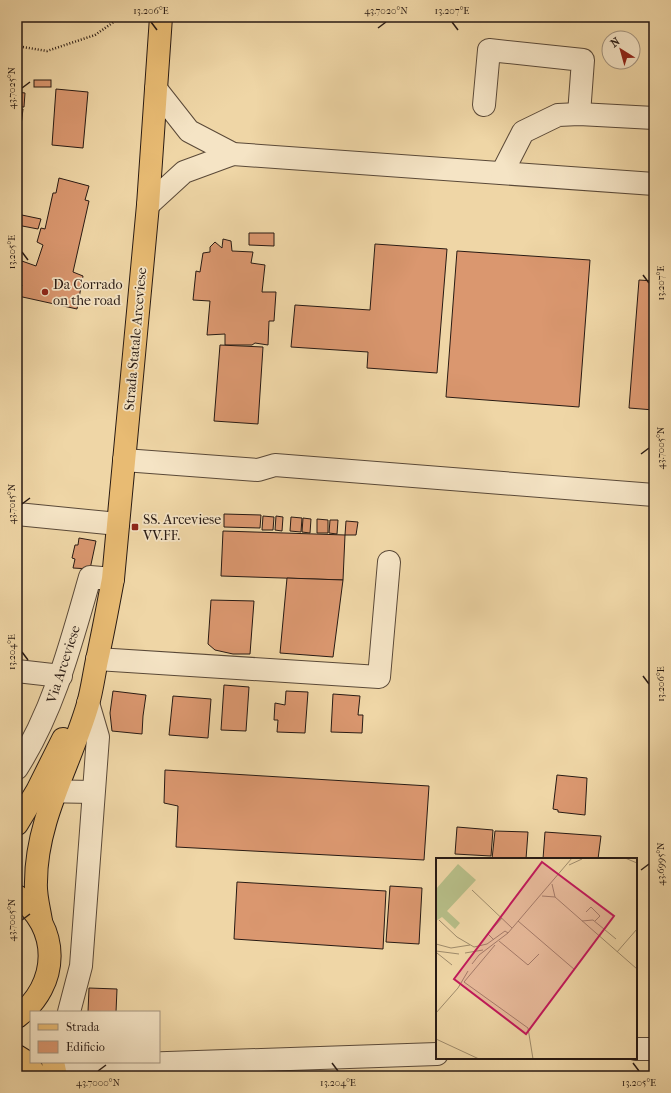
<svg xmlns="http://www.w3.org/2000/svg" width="671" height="1093" viewBox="0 0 671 1093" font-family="'IM FELL French Canon',serif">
	<rect width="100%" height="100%" fill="#efd6a6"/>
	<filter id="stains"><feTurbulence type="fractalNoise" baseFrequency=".005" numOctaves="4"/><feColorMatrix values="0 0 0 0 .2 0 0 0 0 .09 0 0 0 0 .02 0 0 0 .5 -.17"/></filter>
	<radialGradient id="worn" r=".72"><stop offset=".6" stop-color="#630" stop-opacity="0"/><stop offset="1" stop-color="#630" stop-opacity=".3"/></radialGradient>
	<g fill="#da976f" stroke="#281a13">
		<rect x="34" y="80" width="17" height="7"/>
		<polygon points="56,89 88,92 83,148 52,145"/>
		<polygon points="17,92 25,93 24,107 17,107"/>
		<polygon points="17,109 23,109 21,126 17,126"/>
		<polygon points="59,178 89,186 85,200 89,201 73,272 83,276 77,309 18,296 22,285 18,284 21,277 17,275 17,269 19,260 36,266 43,245 37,242 41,228 45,229 53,193 56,193"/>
		<polygon points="17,214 41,219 38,229 17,225"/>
		<polygon points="249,233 274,233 274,246 249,245"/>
		<polygon points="223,239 231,241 232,251 253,252 251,263 265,265 262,292 276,292 274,321 269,321 268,345 255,343 252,345 225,345 225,334 207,335 210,301 193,300 196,271 200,272 203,253 210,252 210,247 215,242 222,248"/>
		<polygon points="375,244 447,249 437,373 367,368 368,352 291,347 295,305 370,310"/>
		<polygon points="457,251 590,260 579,407 446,397"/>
		<polygon points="639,280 654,281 654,410 629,408"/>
		<polygon points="220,345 263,347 258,424 214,421"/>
		<polygon points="224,514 261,515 260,528 224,527"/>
		<polygon points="263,516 274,517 273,530 262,530"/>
		<polygon points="276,516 283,517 282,531 275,530"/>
		<polygon points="291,517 302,518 301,532 290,531"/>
		<polygon points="303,518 311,519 310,533 302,532"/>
		<polygon points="317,519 328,520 328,533 317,533"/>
		<polygon points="330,520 338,520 337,534 329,533"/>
		<polygon points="346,521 358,522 356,535 345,535"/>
		<polygon points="223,531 345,535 343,580 221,576"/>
		<polygon points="79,538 96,541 90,569 73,568 75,559 72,558 75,545 78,545"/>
		<polygon points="287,578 343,580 333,657 280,653"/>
		<polygon points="211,600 254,601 250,654 233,654 215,650 208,644"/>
		<polygon points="224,685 249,687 246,731 221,730"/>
		<polygon points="113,691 146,695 143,716 142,734 112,731 110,713"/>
		<polygon points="286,691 308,692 305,733 277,732 278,720 274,720 275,703 285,705"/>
		<polygon points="333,694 360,696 358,715 363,715 362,733 331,732"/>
		<polygon points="173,696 211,699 208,738 169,735"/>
		<polygon points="165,770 429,786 424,860 176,847 178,806 164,803"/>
		<polygon points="557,775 587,778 585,815 558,812 558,810 553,809"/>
		<polygon points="457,827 493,830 491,856 455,854"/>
		<polygon points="495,831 528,832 526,859 492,859"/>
		<polygon points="545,832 601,836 598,859 543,859"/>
		<polygon points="237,882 386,891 383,949 234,939"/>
		<polygon points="390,886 422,888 419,944 386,942"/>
		<polygon points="89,988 117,989 116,1012 88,1012"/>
	</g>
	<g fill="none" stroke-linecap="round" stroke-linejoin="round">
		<defs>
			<g id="minor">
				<polyline points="156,89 189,131 233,154 654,184"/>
				<polyline points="484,105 489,50 583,60 579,114"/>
				<polyline points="502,173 523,132 558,115 579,114 654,118"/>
				<polyline points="148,205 184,172 233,154"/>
				<polyline points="124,460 258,470 275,465 654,495"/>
				<polyline points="17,514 118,524"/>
				<polyline points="97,659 379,677 389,562"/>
				<polyline points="17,671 61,676"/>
				<path d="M 17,768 C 54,710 71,643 90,577 L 113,579"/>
				<polyline points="38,791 93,792"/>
				<polyline points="69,1012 81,966 98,737 88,703"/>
				<polyline points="636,1049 654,1049"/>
				<polyline points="71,1062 75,1065 79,1066 437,1054"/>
			</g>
			<g id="major">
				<polyline points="17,824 37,791 63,739"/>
				<path d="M 17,896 C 61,927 60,985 17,1017"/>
				<path d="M 41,921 C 39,908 35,894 36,882 C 36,819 71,763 88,704 C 92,690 94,674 97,660 C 103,633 108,606 113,579 L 148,205 L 161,17"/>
				<polyline points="17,1056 25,1061 37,1076"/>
				<polyline points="53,1062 56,1076"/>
			</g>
		</defs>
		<use href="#minor" stroke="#5a4938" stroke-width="24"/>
		<use href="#major" stroke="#281a13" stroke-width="24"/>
		<polyline stroke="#281a13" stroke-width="2.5" stroke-dasharray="1 2" stroke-linecap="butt" points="17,46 47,51 95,35 121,17"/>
		<use href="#minor" stroke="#f5e4c5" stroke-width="22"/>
		<use href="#major" stroke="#e8bb73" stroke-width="22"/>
	</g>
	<path fill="none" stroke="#281a13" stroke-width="1.5" d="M 151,22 L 157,30M 452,22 L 458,30M 378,28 L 386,22M 22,88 L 30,82M 22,252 L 28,260M 643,275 L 649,283M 641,454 L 649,448M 22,504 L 30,498M 22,652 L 28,660M 643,676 L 649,684M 641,870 L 649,864M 22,920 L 30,914M 332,1063 L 338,1071M 633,1063 L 639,1071M 98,1071 L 106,1065"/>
	<g fill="#8f2418" stroke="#f5e4c5" stroke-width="1.5">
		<circle cx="45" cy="292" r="4"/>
		<rect x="131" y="523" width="8" height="8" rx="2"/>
	</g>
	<g text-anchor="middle" stroke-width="3.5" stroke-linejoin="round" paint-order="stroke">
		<g font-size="14" fill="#281a13" stroke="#f5e4c5" text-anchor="start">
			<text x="53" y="289">Da Corrado<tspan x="53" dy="16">on the road</tspan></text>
			<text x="143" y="524">SS. Arceviese<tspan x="143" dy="16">VV.FF.</tspan></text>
		</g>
		<g font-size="14" fill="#281a13" stroke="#f5e4c5">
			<text transform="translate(135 339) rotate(-85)" y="5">Strada Statale Arceviese</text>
			<text transform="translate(63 664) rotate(-72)" y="5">Via Arceviese</text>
		</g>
	</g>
	<g transform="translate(436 858)">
		<rect width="201" height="201" fill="#efd6a6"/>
		<path d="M 22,6 L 40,22 L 11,53 L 24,65 L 19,71 L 6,59 L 0,63 L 0,31 Z" fill="#b7be88"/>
		<path fill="none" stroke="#9f8b6b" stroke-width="1" d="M 189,0 L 201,5M 133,7 L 146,1M 116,26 L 119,39 L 201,111M 36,32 L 76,70M 106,38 L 119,39M 150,54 L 155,49 L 164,58 L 159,63M 3,62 L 21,79 L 38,89 L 51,86 L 69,73 L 72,75M 82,63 L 139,112M 146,63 L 157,62 L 180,81M 58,82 L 52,76 L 66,60M 63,83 L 92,107 L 103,96M 0,86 L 15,90 L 34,87M 59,87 L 28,124 L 92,170 L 97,201M 0,93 L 23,96M 181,94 L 201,71M 1,95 L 16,107M 29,95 L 47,92M 36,106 L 43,97 L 72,75 L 136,0M 0,155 L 22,130 L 32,113M 0,181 L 43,201"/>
		<path fill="#c2185b" fill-opacity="0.15" stroke="#c2185b" stroke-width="2" d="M 106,4 L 178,58 L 90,176 L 18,121 Z"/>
		<rect width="201" height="201" fill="none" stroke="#281a13" stroke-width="2"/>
	</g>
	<rect width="671" height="1093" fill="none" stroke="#efd6a6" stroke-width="44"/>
	<rect x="30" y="1011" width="130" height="52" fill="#f5e4c5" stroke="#a3937e"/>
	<rect x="38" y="1024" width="20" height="6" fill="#e8bb73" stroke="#a3937e"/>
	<text x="66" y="1031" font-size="12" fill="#281a13">Strada</text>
	<rect x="38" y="1041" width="20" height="12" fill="#da976f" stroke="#a3937e"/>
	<text x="66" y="1051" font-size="12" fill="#281a13">Edificio</text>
	<g transform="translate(621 50) rotate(323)"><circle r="19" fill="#f5e4c5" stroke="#a3937e"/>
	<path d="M0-3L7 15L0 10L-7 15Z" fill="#8f2418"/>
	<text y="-6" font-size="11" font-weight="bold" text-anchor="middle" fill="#281a13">N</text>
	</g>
	<rect x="22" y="22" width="627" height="1049" fill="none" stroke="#281a13" stroke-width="1.5"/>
	<g font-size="10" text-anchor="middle" fill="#281a13">
		<text x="151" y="14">13.206°E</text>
		<text x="386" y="14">43.7020°N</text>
		<text x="452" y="14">13.207°E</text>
		<text transform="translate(11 88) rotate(-90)" y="4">43.7025°N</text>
		<text transform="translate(11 252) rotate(-90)" y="4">13.205°E</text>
		<text transform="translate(660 283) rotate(-90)" y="4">13.207°E</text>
		<text transform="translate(660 448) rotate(-90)" y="4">43.7005°N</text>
		<text transform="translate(11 504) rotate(-90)" y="4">43.7015°N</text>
		<text transform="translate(11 652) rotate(-90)" y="4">13.204°E</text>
		<text transform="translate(660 684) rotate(-90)" y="4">13.206°E</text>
		<text transform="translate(660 864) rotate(-90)" y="4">43.6995°N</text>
		<text transform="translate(11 920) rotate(-90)" y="4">43.7005°N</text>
		<text x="98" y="1086">43.7000°N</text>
		<text x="338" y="1086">13.204°E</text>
		<text x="639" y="1086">13.205°E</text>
	</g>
	<rect width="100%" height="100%" filter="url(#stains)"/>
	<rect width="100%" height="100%" fill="url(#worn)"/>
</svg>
